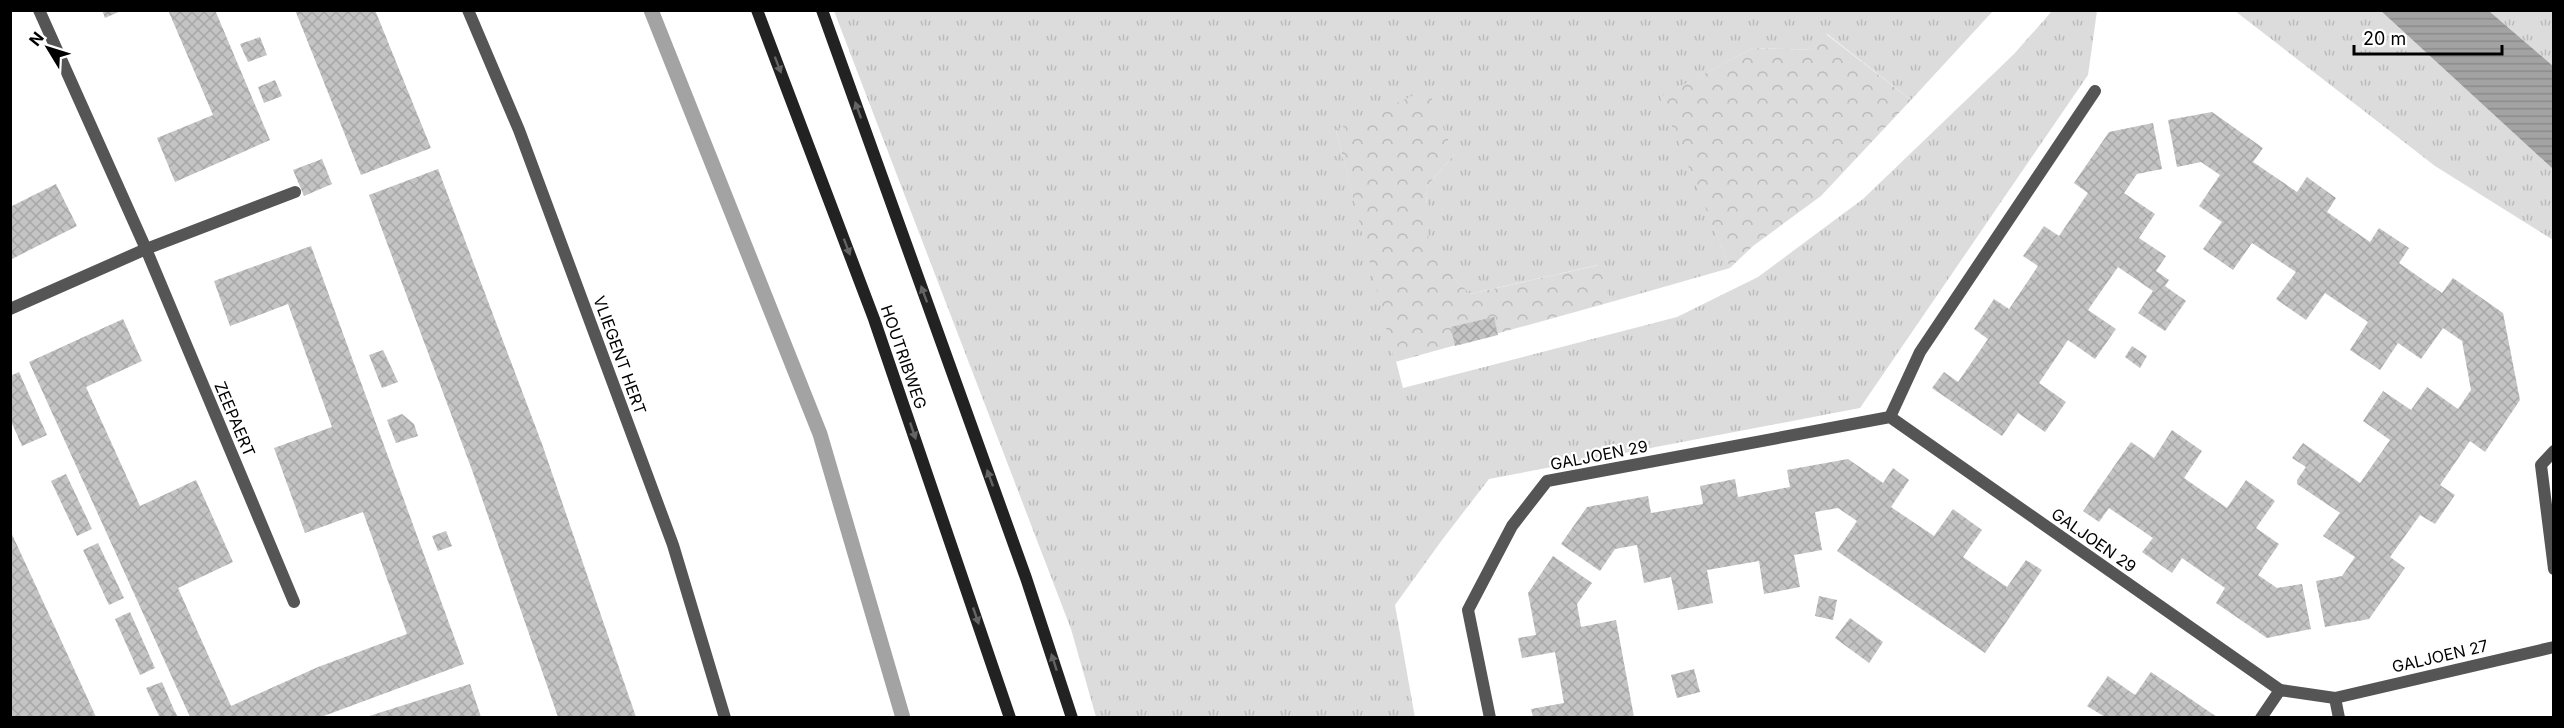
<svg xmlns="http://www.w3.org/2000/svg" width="2564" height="728" viewBox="0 0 2564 728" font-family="Inter,sans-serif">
	<defs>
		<pattern id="grass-tufts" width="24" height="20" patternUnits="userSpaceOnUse" patternTransform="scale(1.5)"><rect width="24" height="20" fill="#dcdcdc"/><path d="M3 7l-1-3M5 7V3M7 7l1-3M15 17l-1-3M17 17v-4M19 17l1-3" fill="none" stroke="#bbb"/></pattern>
		<pattern id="forest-crowns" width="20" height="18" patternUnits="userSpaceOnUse" patternTransform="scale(1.5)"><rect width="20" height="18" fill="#dcdcdc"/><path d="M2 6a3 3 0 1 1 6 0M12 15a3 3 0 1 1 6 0" fill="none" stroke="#bbb"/></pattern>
		<pattern id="water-rules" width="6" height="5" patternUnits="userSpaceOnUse" patternTransform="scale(1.5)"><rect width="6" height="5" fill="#a3a3a3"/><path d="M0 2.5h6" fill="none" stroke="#8b8b8b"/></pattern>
		<pattern id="building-cross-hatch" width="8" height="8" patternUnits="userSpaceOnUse" patternTransform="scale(1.5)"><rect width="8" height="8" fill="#c4c4c4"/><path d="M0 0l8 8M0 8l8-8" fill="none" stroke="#a7a7a7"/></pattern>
	</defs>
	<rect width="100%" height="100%" fill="#fff"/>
	<g fill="url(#grass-tufts)">
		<polygon points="834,11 1993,11 1911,100 1827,34 1813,50 1753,48 1661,97 1730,268 1611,302 1598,265 1470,294 1428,252 1426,187 1454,155 1336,130 1403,388 1677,317 1758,277 1863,199 2014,54 2052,11 2097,11 2088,75 1860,408 1489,479 1442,540 1395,605 1415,718 1096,717 1071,629"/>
		<polygon points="2235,11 2381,11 2553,169 2553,240 2435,166"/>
		<polygon points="2489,11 2553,11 2553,66"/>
	</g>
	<g fill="url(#forest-crowns)">
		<polygon points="1826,34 1911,100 1821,196 1753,246 1730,268 1660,97 1753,48 1813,50"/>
		<polygon points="1428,89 1454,155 1426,187 1429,252 1470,294 1599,265 1611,302 1395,362 1336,130"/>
	</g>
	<polygon fill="url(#water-rules)" points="2381,11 2489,11 2553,66 2553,169"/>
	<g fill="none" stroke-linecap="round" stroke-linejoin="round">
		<polyline stroke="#a3a3a3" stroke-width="15" points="651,10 820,434 903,718"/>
	</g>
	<g fill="url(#building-cross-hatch)">
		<polygon points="102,10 123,10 105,18"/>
		<polygon points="168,10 215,10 270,140 175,182 157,138 213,115"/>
		<polygon points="295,10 375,10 431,148 361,175"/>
		<polygon points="260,37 267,55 248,62 240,44"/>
		<polygon points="275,80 282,96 264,103 258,87"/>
		<polygon points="2212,112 2263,148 2253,162 2297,192 2307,177 2336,198 2327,212 2370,242 2379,228 2409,248 2399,263 2442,293 2453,278 2503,313 2520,400 2485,452 2470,441 2440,485 2455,495 2435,524 2420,515 2390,557 2405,568 2369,619 2325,627 2316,581 2342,576 2355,557 2323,536 2340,513 2297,484 2297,480 2306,467 2292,458 2303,443 2360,483 2390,440 2363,421 2383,391 2411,410 2427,387 2458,409 2471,390 2462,341 2443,328 2421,359 2398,343 2380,370 2350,350 2368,322 2325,293 2306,320 2276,299 2296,272 2252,243 2233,270 2203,249 2222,222 2199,206 2220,175 2201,162 2177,167 2168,120"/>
		<polygon points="2153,123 2162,169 2137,174 2124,193 2155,214 2139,238 2166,256 2156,271 2169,280 2165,286 2186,301 2165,331 2138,313 2153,291 2118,267 2088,310 2116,329 2095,359 2068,340 2039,383 2066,402 2045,432 2018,413 2002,436 1932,388 1944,372 1958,382 1988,339 1974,329 1994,299 2009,309 2038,266 2023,256 2044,226 2059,236 2088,193 2074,183 2109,132"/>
		<polygon points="322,159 332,184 304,196 293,170"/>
		<polygon points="438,169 542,444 636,717 558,717 472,470 369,195"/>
		<polygon points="56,184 77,226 10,260 10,207"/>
		<polygon points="311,246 464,664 321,717 190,717 29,362 123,319 142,361 86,387 140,506 196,480 233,562 178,588 231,706 318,667 407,634 363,512 305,533 274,448 332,427 288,304 230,326 214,281"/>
		<polygon points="1494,317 1498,335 1455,346 1451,327"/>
		<polygon points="2132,346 2147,356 2140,368 2125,357"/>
		<polygon points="383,350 398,382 382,388 369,355"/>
		<polygon points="19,372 47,435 22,446 10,419 10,376"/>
		<polygon points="402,414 414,424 418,436 396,443 387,420"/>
		<polygon points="2172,430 2202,451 2184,478 2227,508 2246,480 2275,501 2256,528 2279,544 2258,575 2277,588 2302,584 2311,629 2267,638 2216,603 2225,588 2182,558 2172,573 2142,552 2153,538 2109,508 2099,522 2083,511 2131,442 2154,458"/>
		<polygon points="1848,459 1883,483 1893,468 1909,480 1891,507 1934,536 1953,509 1982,530 1963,557 2007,587 2026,560 2042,570 1985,653 1837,551 1857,521 1838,508 1815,512 1822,550 1794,555 1800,587 1764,594 1759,561 1707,570 1713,603 1678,610 1671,577 1644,583 1637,545 1615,549 1600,571 1561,544 1587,507 1648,496 1651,513 1703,504 1700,486 1735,479 1738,497 1790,487 1787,470"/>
		<polygon points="66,474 92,529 77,536 51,481"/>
		<polygon points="10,530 59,636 96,717 10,716"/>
		<polygon points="446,531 452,546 438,551 432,536"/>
		<polygon points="98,543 124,598 109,605 83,550"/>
		<polygon points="1553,556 1592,583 1577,604 1581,627 1616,620 1634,717 1533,717 1531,709 1564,703 1555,652 1522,658 1518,638 1536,635 1528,593"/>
		<polygon points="1819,596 1837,600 1833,620 1815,616"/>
		<polygon points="130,612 155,668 140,675 115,619"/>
		<polygon points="1850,618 1883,642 1869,663 1835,638"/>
		<polygon points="1694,669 1700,692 1677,698 1671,675"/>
		<polygon points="2151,672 2217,717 2105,717 2087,706 2108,676 2135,695"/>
		<polygon points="162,682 174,710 178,717 159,716 146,688"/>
		<polygon points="470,684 481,717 366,717"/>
	</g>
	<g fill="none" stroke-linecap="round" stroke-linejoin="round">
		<g stroke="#555" stroke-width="12">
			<polyline points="39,10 146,249 294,602"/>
			<polyline points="468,10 519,130 673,545 725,718"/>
			<polyline points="10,309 146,249 295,192"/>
			<polyline points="1890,417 1920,352 2095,91"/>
			<polyline points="2554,451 2541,465 2554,569"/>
			<polyline points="2335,698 2339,718"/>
			<polyline points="1490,718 1468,610 1512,526 1547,481 1890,417 2280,690"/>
			<polyline points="2261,718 2280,690 2335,698 2554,647"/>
		</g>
		<g stroke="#222" stroke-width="12">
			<polyline points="757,10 874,319 1010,718"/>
			<polyline points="822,10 1026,578 1072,718"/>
		</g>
	</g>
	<defs><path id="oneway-solid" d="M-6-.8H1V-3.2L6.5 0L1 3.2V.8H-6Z" transform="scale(1.5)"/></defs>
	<g fill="#646464">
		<use href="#oneway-solid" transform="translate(778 65) rotate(69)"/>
		<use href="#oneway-solid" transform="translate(858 110) rotate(-110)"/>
		<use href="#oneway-solid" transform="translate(847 247) rotate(69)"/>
		<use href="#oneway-solid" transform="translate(924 294) rotate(-110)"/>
		<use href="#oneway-solid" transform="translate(913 431) rotate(71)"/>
		<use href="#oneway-solid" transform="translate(990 478) rotate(-110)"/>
		<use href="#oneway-solid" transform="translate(976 616) rotate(71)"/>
		<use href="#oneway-solid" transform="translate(1054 662) rotate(-108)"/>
	</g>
	<g text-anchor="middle" stroke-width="4.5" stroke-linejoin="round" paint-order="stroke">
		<g font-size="16" fill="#000" stroke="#fff">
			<text transform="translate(620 355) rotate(70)" y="6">VLIEGENT HERT</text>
			<text transform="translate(904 357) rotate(71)" y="6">HOUTRIBWEG</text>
			<text transform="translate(235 419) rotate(67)" y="6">ZEEPAERT</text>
			<text transform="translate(1599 455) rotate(-11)" y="6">GALJOEN 29</text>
			<text transform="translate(2094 540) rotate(35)" y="6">GALJOEN 29</text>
			<text transform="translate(2440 656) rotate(-13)" y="6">GALJOEN 27</text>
		</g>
	</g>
	<rect width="2564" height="728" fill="none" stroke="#000000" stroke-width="24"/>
	<g transform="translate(48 48) rotate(308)" stroke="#ffffff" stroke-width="4.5" paint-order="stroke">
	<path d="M0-4.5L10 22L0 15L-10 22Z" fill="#000000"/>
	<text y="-9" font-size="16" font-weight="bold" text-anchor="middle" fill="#000000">N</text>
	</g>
	<path d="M2354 45v9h148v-9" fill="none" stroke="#000000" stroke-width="3"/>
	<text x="2363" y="45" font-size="18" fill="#000000" stroke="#ffffff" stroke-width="4.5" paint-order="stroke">20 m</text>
</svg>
